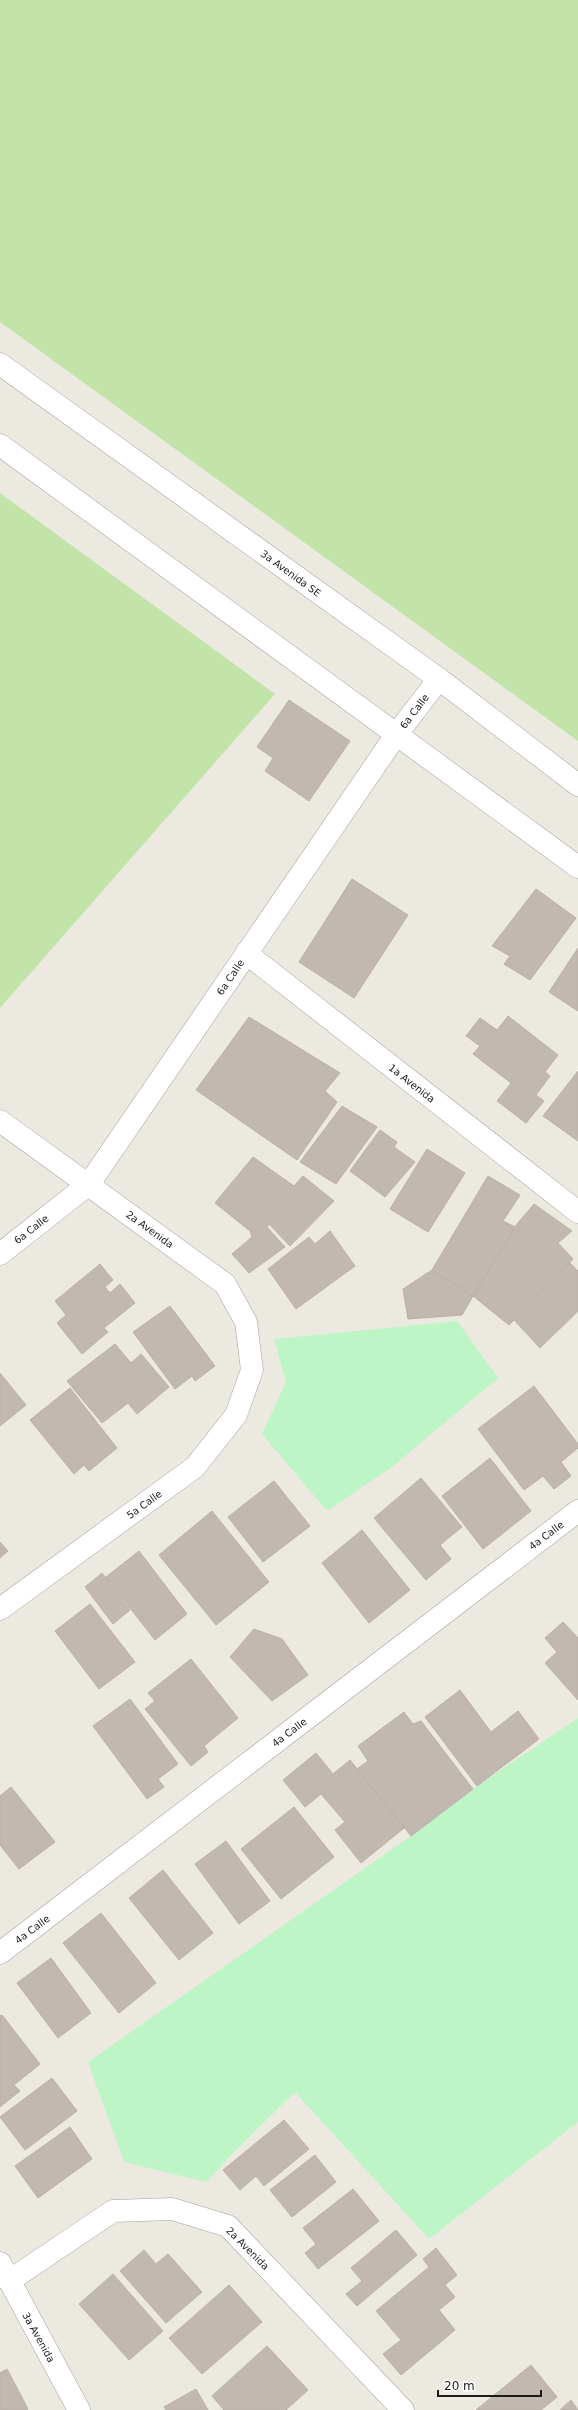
<svg xmlns="http://www.w3.org/2000/svg" width="578" height="2410" viewBox="0 0 578 2410" font-family="'DejaVu Sans',sans-serif">
	<rect width="100%" height="100%" fill="#ece9e1"/>
	<g fill="#c2e4a8">
		<polygon points="0,0 578,0 578,741 0,322"/>
		<polygon points="0,493 275,694 0,1008"/>
	</g>
	<g fill="#bef5c6">
		<polygon points="457,1321 498,1378 392,1467 327,1511 262,1434 286,1382 274,1339"/>
		<polygon points="578,1718 578,2122 429,2239 295,2092 232,2154 206,2182 124,2162 88,2062 411,1836 477,1786"/>
	</g>
	<g fill="#c0b8b1" stroke="#bdb0a4">
		<polygon points="289,700 350,741 309,801 265,771 273,758 257,747"/>
		<polygon points="352,879 408,915 354,998 299,962"/>
		<polygon points="536,889 576,918 530,980 504,964 510,956 492,946"/>
		<polygon points="578,948 578,1011 549,992"/>
		<polygon points="508,1016 558,1055 545,1072 550,1076 536,1095 544,1101 526,1123 497,1101 511,1083 473,1054 480,1046 466,1036 480,1018 497,1030"/>
		<polygon points="249,1017 340,1073 325,1091 337,1102 297,1160 196,1090"/>
		<polygon points="578,1071 578,1141 543,1116"/>
		<polygon points="342,1106 377,1127 336,1184 300,1162"/>
		<polygon points="380,1130 397,1142 394,1147 415,1162 385,1197 350,1171"/>
		<polygon points="427,1149 465,1173 428,1232 390,1209"/>
		<polygon points="253,1157 294,1186 303,1176 334,1201 290,1246 269,1224 267,1227 285,1247 249,1273 232,1254 252,1237 250,1231 215,1203"/>
		<polygon points="488,1176 520,1195 503,1221 515,1227 473,1296 432,1270"/>
		<polygon points="534,1204 572,1231 558,1243 573,1259 509,1325 473,1296 517,1224"/>
		<polygon points="330,1231 355,1266 296,1309 268,1269 309,1237 315,1244"/>
		<polygon points="570,1263 578,1271 578,1311 540,1348 514,1320"/>
		<polygon points="100,1264 113,1280 105,1287 110,1293 120,1284 135,1303 104,1328 108,1332 82,1354 57,1323 66,1315 55,1301"/>
		<polygon points="432,1270 473,1296 462,1315 408,1319 403,1289"/>
		<polygon points="170,1306 215,1366 195,1381 192,1376 175,1389 133,1332"/>
		<polygon points="115,1344 131,1363 141,1354 169,1387 137,1414 128,1403 102,1423 67,1381"/>
		<polygon points="0,1373 26,1405 0,1426"/>
		<polygon points="534,1386 578,1444 578,1448 561,1462 571,1476 554,1489 543,1476 524,1490 478,1429"/>
		<polygon points="70,1388 117,1448 89,1471 84,1465 74,1474 30,1420"/>
		<polygon points="490,1458 531,1511 483,1549 442,1496"/>
		<polygon points="421,1478 462,1527 440,1545 451,1559 426,1580 374,1518"/>
		<polygon points="274,1481 310,1526 263,1562 228,1517"/>
		<polygon points="212,1511 269,1582 216,1625 159,1555"/>
		<polygon points="362,1530 410,1590 369,1623 322,1563"/>
		<polygon points="0,1542 8,1551 0,1558"/>
		<polygon points="139,1551 187,1614 155,1640 106,1577"/>
		<polygon points="102,1573 130,1610 113,1624 85,1587"/>
		<polygon points="90,1604 135,1662 99,1689 55,1631"/>
		<polygon points="563,1622 578,1638 578,1700 545,1663 557,1652 545,1638"/>
		<polygon points="254,1629 282,1639 308,1675 272,1701 230,1657"/>
		<polygon points="191,1659 238,1718 204,1746 208,1752 191,1766 145,1709 155,1701 148,1693"/>
		<polygon points="460,1690 491,1732 518,1711 539,1739 477,1786 425,1717"/>
		<polygon points="130,1699 178,1764 158,1779 164,1787 147,1799 93,1726"/>
		<polygon points="404,1712 413,1724 421,1721 473,1789 411,1836 357,1769 368,1761 358,1746"/>
		<polygon points="316,1753 333,1774 350,1760 404,1828 361,1863 335,1830 345,1822 321,1794 305,1807 283,1780"/>
		<polygon points="11,1787 55,1842 19,1869 0,1845 0,1796"/>
		<polygon points="294,1807 334,1857 281,1899 241,1849"/>
		<polygon points="226,1841 270,1901 239,1924 195,1864"/>
		<polygon points="163,1870 213,1933 179,1960 129,1898"/>
		<polygon points="101,1913 156,1983 119,2013 63,1943"/>
		<polygon points="51,1958 91,2013 58,2038 17,1983"/>
		<polygon points="2,2015 40,2064 14,2085 20,2091 0,2107 0,2016"/>
		<polygon points="52,2078 77,2111 25,2150 0,2117"/>
		<polygon points="284,2120 309,2149 264,2186 256,2176 240,2190 223,2170"/>
		<polygon points="70,2127 92,2159 38,2198 15,2166"/>
		<polygon points="315,2155 336,2182 292,2217 270,2190"/>
		<polygon points="353,2189 379,2221 318,2269 305,2253 316,2244 303,2228"/>
		<polygon points="396,2230 417,2255 357,2306 346,2294 362,2281 351,2268"/>
		<polygon points="436,2248 457,2275 445,2285 455,2297 439,2310 455,2330 401,2375 383,2354 401,2340 376,2311 429,2267 423,2259"/>
		<polygon points="144,2250 156,2264 168,2254 202,2292 166,2323 120,2271"/>
		<polygon points="113,2274 163,2331 129,2360 79,2304"/>
		<polygon points="229,2285 262,2322 202,2374 169,2338"/>
		<polygon points="267,2346 308,2390 286,2410 224,2410 212,2396"/>
		<polygon points="531,2365 557,2397 541,2410 476,2410"/>
		<polygon points="7,2369 28,2409 26,2410 0,2410 0,2373"/>
		<polygon points="196,2389 208,2410 166,2410 164,2407"/>
		<polygon points="571,2400 578,2410 560,2410"/>
	</g>
	<g fill="none" stroke-linecap="round" stroke-linejoin="round">
		<defs>
			<g id="minor">
				<polyline points="0,364 439,679 578,785"/>
				<polyline points="0,445 578,867"/>
				<polyline points="246,953 578,1212"/>
				<polyline points="0,1121 225,1284 246,1322 252,1370 236,1415 195,1467 0,1609"/>
				<polyline points="0,1254 89,1184 396,735 439,679"/>
				<polyline points="0,1953 578,1511"/>
				<polyline points="0,2263 79,2410"/>
				<polyline points="9,2281 113,2211 172,2209 228,2226 403,2410"/>
			</g>
		</defs>
		<use href="#minor" stroke="#a2a2a2" stroke-width="23"/>
		<use href="#minor" stroke="#fff" stroke-width="22"/>
	</g>
	<g text-anchor="middle" stroke-width="4" stroke-linejoin="round" paint-order="stroke">
		<g font-size="10" fill="#1b1b1b" stroke="#fff">
			<text transform="translate(291 573) rotate(36)" y="4">3a Avenida SE</text>
			<text transform="translate(414 711) rotate(-53)" y="4">6a Calle</text>
			<text transform="translate(230 977) rotate(-56)" y="4">6a Calle</text>
			<text transform="translate(412 1083) rotate(38)" y="4">1a Avenida</text>
			<text transform="translate(31 1229) rotate(-38)" y="4">6a Calle</text>
			<text transform="translate(150 1229) rotate(36)" y="4">2a Avenida</text>
			<text transform="translate(144 1504) rotate(-36)" y="4">5a Calle</text>
			<text transform="translate(546 1535) rotate(-37)" y="4">4a Calle</text>
			<text transform="translate(289 1732) rotate(-37)" y="4">4a Calle</text>
			<text transform="translate(32 1929) rotate(-37)" y="4">4a Calle</text>
			<text transform="translate(248 2248) rotate(45)" y="4">2a Avenida</text>
			<text transform="translate(39 2337) rotate(61)" y="4">3a Avenida</text>
		</g>
	</g>
	<path d="M438 2390v6h103v-6" fill="none" stroke="#1b1b1b" stroke-width="2"/>
	<text x="444" y="2390" font-size="12" fill="#1b1b1b" stroke="#ffffff" stroke-width="3" paint-order="stroke">20 m</text>
</svg>
